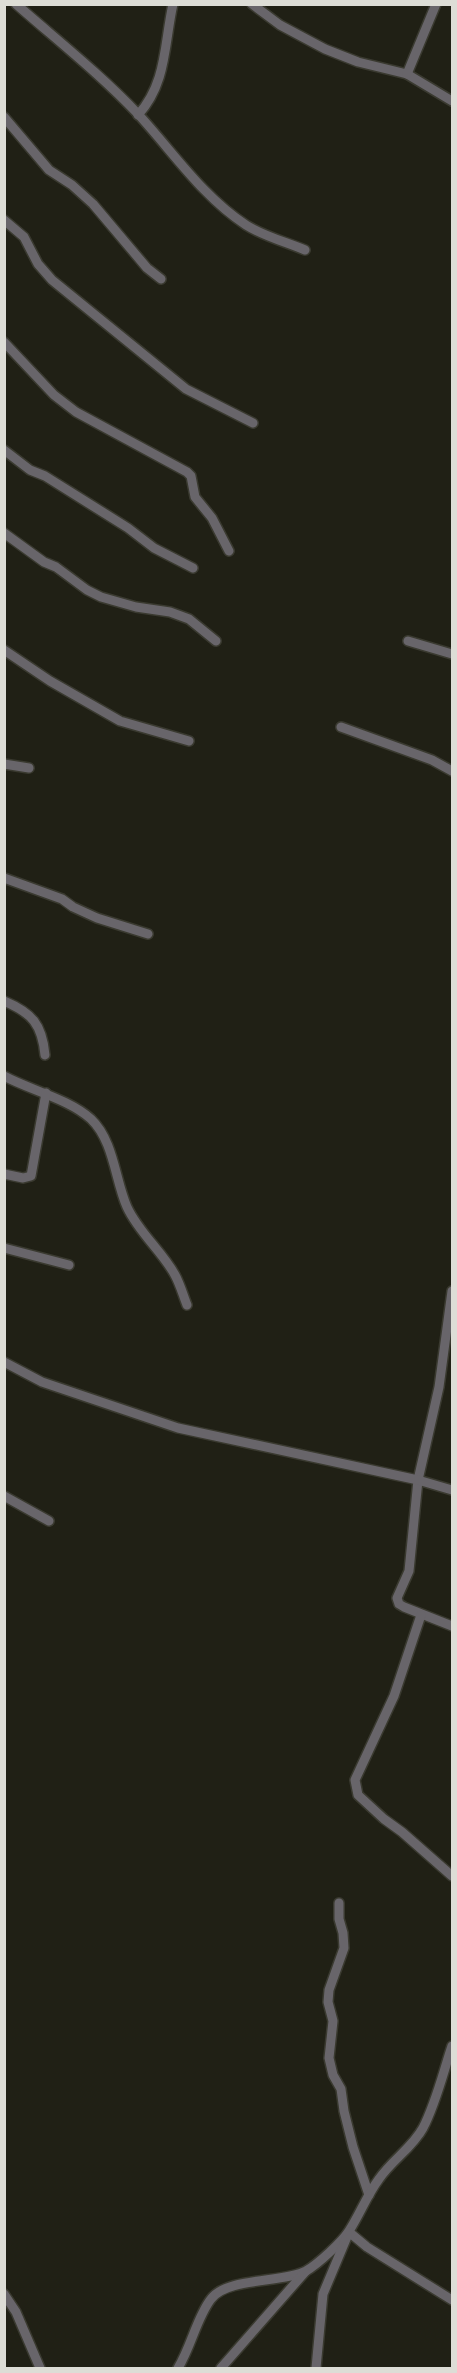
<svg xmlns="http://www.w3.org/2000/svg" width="457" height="2373" viewBox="0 0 457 2373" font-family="'Source Sans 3',sans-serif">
	<rect width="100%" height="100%" fill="#202015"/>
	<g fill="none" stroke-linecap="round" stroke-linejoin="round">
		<defs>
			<g id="minor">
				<path d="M 16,4 C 57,40 100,74 138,114 C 173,152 202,196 246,225 C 263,236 286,242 305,250"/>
				<polyline points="252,4 280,25 325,49 358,62 407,74 452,101"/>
				<polyline points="407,74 436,4"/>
				<path d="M 138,115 C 167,83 164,44 173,4"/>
				<polyline points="4,117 49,170 72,185 93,204 147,268 161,279"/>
				<polyline points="4,220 24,237 38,264 52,280 186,389 253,423"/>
				<polyline points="4,342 54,395 76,412 187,472 191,476 195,497 212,518 229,551"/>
				<polyline points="4,450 30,470 45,476 128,528 154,548 193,568"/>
				<polyline points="4,533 44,562 56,567 87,590 101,597 136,607 170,612 189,619 216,641"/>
				<polyline points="408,641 452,654"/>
				<polyline points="4,650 50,681 120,721 189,741"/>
				<polyline points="341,727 432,760 452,771"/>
				<polyline points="4,764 29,768"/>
				<polyline points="4,878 62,899 73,907 97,918 148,934"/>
				<path d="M 4,1001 C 32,1013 42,1024 45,1055"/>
				<path d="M 4,1076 C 30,1090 69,1099 91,1119 C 114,1141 115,1180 127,1207 C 139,1233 162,1251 175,1275 C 180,1284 183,1295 187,1305"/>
				<polyline points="4,1174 23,1178 31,1176 46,1093"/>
				<polyline points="4,1248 69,1265"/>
				<polyline points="452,1291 439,1387 418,1480 409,1571 397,1598 399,1604 404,1607 452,1626"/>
				<polyline points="4,1362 42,1382 178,1428 418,1480 452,1490"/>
				<polyline points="4,1496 49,1521"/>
				<polyline points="421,1615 394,1696 355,1780 358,1795 384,1819 402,1832 452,1876"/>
				<polyline points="339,1903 339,1919 343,1933 344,1948 329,1990 328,2002 333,2021 329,2058 333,2075 341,2089 344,2111 353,2147 369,2195"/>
				<polyline points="4,2294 16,2312 40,2368"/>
				<path d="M 178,2368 C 191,2347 197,2317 211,2299 C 227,2277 284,2283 306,2271 C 318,2264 342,2242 349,2231 C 360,2214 367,2195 379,2179 C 392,2160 412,2148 423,2128 C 436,2103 443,2073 452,2046"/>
				<polyline points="221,2368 305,2272"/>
				<polyline points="316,2368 323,2294 349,2232 367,2247 452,2300"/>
			</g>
		</defs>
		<use href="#minor" stroke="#3a3a30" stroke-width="12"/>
		<use href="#minor" stroke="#68656a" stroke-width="9"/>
	</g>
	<rect width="457" height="2373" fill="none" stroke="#ddddd6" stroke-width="12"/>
</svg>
